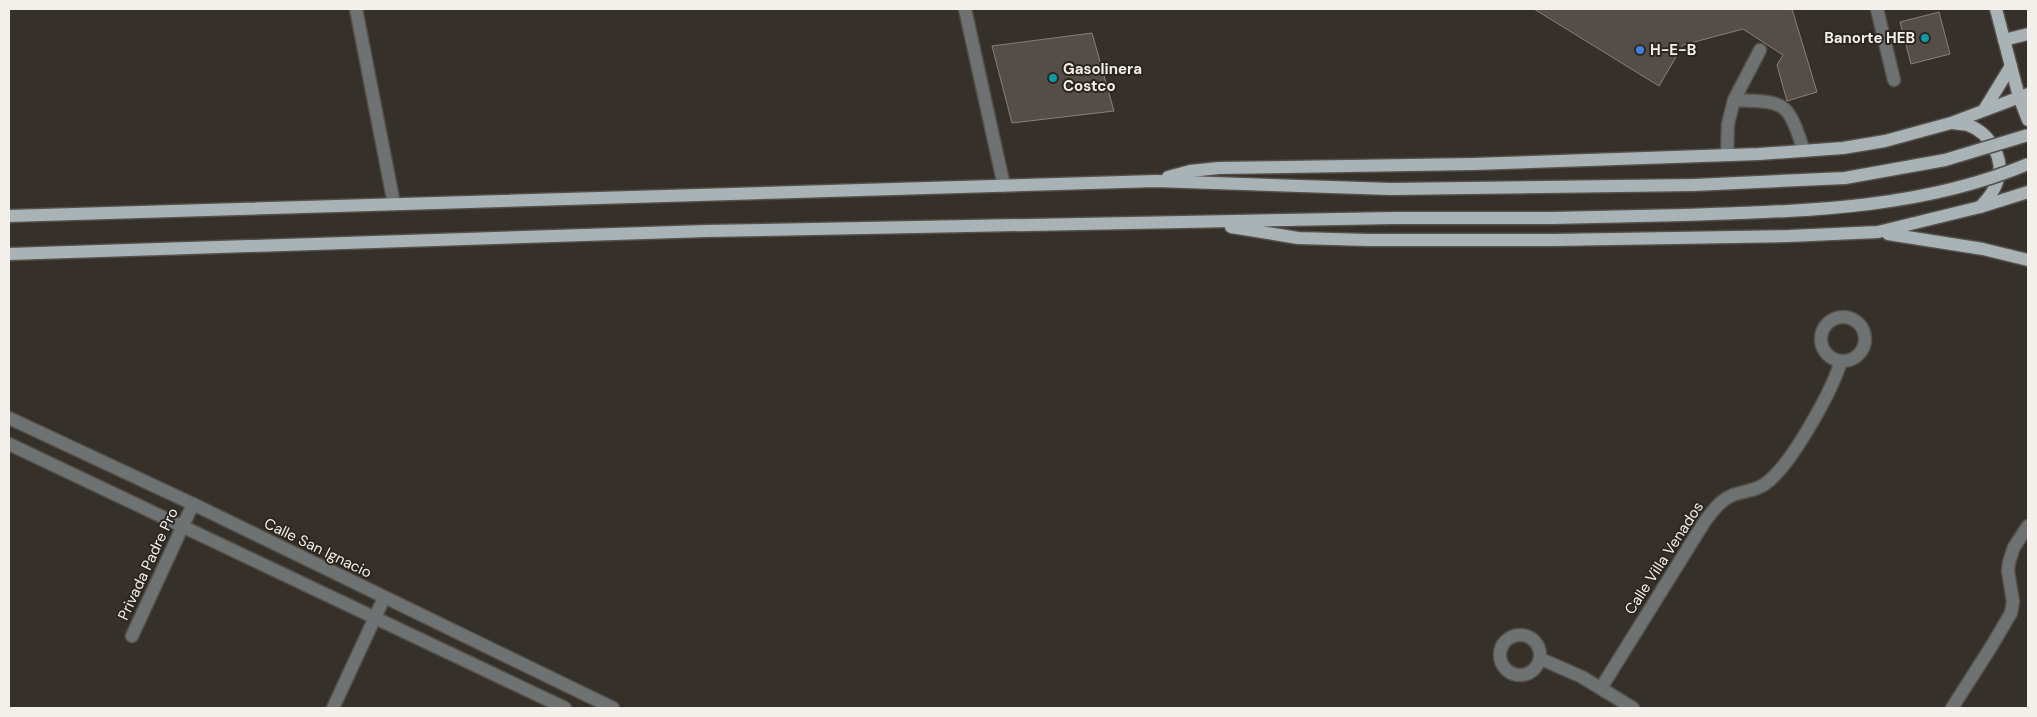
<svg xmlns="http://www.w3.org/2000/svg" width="2037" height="717" viewBox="0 0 2037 717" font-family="'DM Sans',sans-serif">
	<rect width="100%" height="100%" fill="#36302a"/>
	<g fill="#544d48" stroke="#878079">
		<polygon points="1534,9 1792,9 1817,92 1787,101 1777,65 1783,55 1743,29 1683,45 1659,86"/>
		<polygon points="1939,12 1950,54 1911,64 1900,22"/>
		<polygon points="1092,33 1114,111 1012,123 992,46"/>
	</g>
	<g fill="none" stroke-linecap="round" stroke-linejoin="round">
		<defs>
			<g id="minor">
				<polyline points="356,9 394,204"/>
				<polyline points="965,9 1004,186"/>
				<polyline points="1877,9 1894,80"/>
				<polyline points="1734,100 1760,50"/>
				<path d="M 1727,154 L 1728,124 L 1734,100 C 1786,102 1787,100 1804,151"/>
				<circle cx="1843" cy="339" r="22"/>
				<polyline points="9,418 193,504 613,708"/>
				<polyline points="9,444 565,708"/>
				<circle cx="1520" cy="655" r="20"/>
				<polyline points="132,636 193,504"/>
				<polyline points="1541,659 1582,677 1633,708"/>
				<path d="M 1601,688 L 1705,521 C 1713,511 1720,500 1733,495 C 1744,491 1755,491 1765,484 C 1791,466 1832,391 1841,361"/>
				<polyline points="333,708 384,598"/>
				<polyline points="1952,708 1991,647 2011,613 2013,602 2008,571 2009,562 2014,547 2028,526"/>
			</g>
			<g id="major">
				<polyline points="1996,9 2019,97 2028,120"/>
				<polyline points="2004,40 2028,34"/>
				<polyline points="1984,110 2011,66"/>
				<path d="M 1953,123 C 1958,124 1964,124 1968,125 C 1990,133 2006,160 1997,182 C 1994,192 1987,200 1980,207"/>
				<polyline points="1168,177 1190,171 1219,168 1473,164 1759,154 1843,148 1885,141 1951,123 2028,94"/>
				<polyline points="9,216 1156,181 1391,189 1694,185"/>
				<polyline points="1231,227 1298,238 1368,240 1553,240 1789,236 1878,232 1980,207 2028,192"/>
				<polyline points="1888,234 1983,249 2028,260"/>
				<polyline points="9,254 706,231 1394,218 1552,218 1683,215"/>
			</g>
		</defs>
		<use href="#minor" stroke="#544f49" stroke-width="15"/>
		<use href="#major" stroke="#544f49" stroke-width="15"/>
		<use href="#minor" stroke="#6e7273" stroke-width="12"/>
		<use href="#major" stroke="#a9b2b5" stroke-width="12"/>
		<defs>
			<g id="major-bridge">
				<polyline points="1694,185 1845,178 1945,160 2028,135"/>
				<path d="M 1683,215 C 1799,211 1919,210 2028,164"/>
			</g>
		</defs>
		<use href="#major-bridge" stroke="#544f49" stroke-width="15" stroke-linecap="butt"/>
		<use href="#major-bridge" stroke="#a9b2b5" stroke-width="12"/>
	</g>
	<g fill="#0f9aa8" stroke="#2c2621" stroke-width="2">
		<circle cx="1925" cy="38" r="5"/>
		<circle cx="1053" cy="78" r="5"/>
	</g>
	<circle fill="#3f7fe0" stroke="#2c2621" stroke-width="2" cx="1640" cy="50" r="5"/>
	<g text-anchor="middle" stroke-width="4" stroke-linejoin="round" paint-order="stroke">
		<g font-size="15" font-weight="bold" fill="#f3efeb" stroke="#2c2621" text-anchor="start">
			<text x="1915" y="43" text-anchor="end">Banorte HEB</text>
			<text x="1650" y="55">H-E-B</text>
			<text x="1063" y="74">Gasolinera<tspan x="1063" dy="17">Costco</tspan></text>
		</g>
		<g font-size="15" fill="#f3efeb" stroke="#2c2621">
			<text transform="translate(318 548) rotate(26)" y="5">Calle San Ignacio</text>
			<text transform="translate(1664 558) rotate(-57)" y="5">Calle Villa Venados</text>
			<text transform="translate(148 564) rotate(-65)" y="5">Privada Padre Pro</text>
		</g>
	</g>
	<rect width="2037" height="717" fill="none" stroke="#f3efeb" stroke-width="20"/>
</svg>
